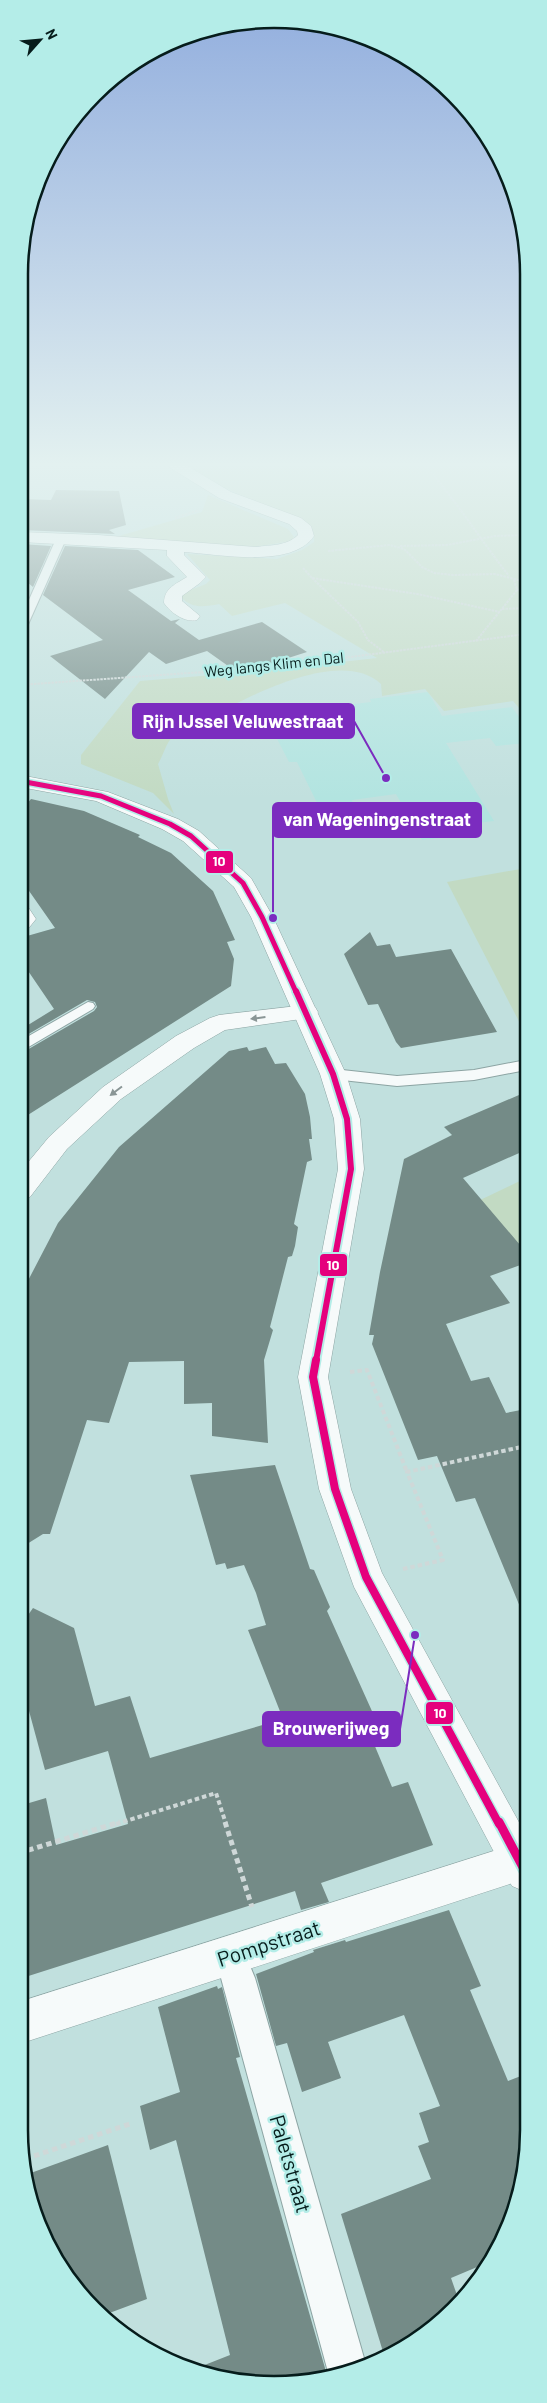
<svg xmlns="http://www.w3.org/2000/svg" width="547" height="2403" viewBox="0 0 547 2403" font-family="Barlow,sans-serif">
	<rect width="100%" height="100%" fill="#c1e0de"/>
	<polygon fill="#b2e4e0" points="428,692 442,716 512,707 526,727 526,743 496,746 490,738 446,743 494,821 451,826 456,836 422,840 396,794 352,800 353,804 320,809 297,762 289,762 273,731 295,729 287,712 371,702 370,699"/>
	<g fill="#c2dac3">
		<path d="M 183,464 L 526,464 L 526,716 L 513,701 L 444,711 L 425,689 L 382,696 L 381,684 C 341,647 250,696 210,717 C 201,722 179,729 173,736 C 166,743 163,756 158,764 L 168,799 L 174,814 L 153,793 L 81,764 L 81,755 L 140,681 L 261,671 L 377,658 L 285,603 L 232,616 L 219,604 C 204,607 192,609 181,597 L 183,593 L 206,584 L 210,580 L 187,554 L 277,559 L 302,550 L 314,542 C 315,528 310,526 299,520 L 211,482 Z"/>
		<polygon points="208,495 288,529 294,537 291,541 255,547 112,538 202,512"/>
		<polygon points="526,868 526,1035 447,882"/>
		<polygon points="526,1178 526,1254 476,1202"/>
	</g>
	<g fill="#748b87">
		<polygon points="56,490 119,491 126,525 109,530 115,534 21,530 21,499 51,500"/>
		<polygon points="21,544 51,546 33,587 21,577"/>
		<polygon points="65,546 138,550 175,577 128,590 171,621 180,619 175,623 199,640 262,622 307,652 263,666 231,668 207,651 166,664 149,652 105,699 50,656 103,640 43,595"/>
		<polygon points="31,799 84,811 140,835 138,837 171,853 213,891 235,940 227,942 234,959 231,986 20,1120 20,1054 94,1011 97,1007 95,1002 87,1000 20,1039 20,1030 54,1009 20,959 20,938 55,928 20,878 20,812"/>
		<polygon points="370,932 377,946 390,944 396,957 451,949 497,1032 401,1048 396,1042 378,1004 368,1005 344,954"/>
		<polygon points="247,1047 249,1051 266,1047 275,1064 286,1063 305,1094 310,1117 312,1139 309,1139 312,1160 307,1162 294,1224 298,1227 295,1246 292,1256 288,1257 270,1327 273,1330 264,1360 268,1443 212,1436 212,1403 184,1404 184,1361 129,1362 109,1423 87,1420 50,1534 43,1534 19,1549 20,1296 58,1223 119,1147 229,1051"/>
		<polygon points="526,1092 526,1150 463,1178 526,1252 526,1263 490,1276 510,1303 446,1324 471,1381 489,1377 506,1413 526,1409 525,1619 475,1498 456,1502 437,1456 418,1460 372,1344 374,1335 369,1335 380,1272 404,1159 452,1135 444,1127"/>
		<polygon points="275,1465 310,1569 314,1570 330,1607 327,1611 380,1729 369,1732 392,1787 408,1782 433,1845 321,1883 329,1902 301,1910 295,1891 19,1979 19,1806 46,1798 56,1845 128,1824 108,1751 45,1770 19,1674 19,1628 33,1608 74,1628 95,1706 130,1696 150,1758 283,1719 248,1630 266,1625 256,1593 244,1565 227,1569 225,1563 216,1565 190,1475"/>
		<polygon points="449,1910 481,1986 470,1990 508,2081 526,2074 526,2163 494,2257 489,2262 451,2278 458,2298 429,2331 384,2355 341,2214 431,2179 418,2146 429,2142 419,2113 440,2106 404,2015 328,2042 341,2078 302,2092 287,2043 276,2046 256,1974 314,1952 313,1950 345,1940 346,1942"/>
		<polygon points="217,1986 218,1989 222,1987 240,2057 236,2058 327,2375 257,2384 197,2368 230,2355 176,2140 150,2150 140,2106 180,2092 158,2007"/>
		<polygon points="108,2145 147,2299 104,2315 82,2298 38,2227 28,2174"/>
	</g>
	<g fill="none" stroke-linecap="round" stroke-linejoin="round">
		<defs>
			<g id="service">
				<polygon points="61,536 66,539 26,629 21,632 21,618 56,539"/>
				<polygon points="88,1002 93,1003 95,1006 93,1009 20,1052 20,1041"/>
				<polygon points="526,1060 526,1070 474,1080 397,1086 333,1079 325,1074 333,1069 397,1076 474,1070"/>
			</g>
			<polygon id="pedestrian" points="238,1961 250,1966 255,1978 366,2365 355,2371 329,2374 328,2372 221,1978 226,1966"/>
			<g id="minor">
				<path d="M 167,464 L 184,464 L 231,492 L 301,518 L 311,526 L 314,536 C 292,569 218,554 184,552 L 184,555 L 206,577 L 200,583 L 182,596 L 182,601 L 200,616 L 197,620 C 185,623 171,613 164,603 C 164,588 176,584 187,577 L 167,556 L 167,550 L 21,542 L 21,532 L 98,535 L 256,547 C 271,545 287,546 298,535 L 297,531 L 289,524 L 219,498 L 169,467 Z"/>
				<polygon points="20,905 28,907 36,919 28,929 20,931"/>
				<polygon points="306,1005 315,1007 318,1012 315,1017 225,1030 194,1048 121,1099 67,1149 30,1197 20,1199 20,1172 49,1137 103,1087 176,1036 210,1018 219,1015"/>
				<polygon points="519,1843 526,1846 526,1878 519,1881 19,2044 19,2002"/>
			</g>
			<polygon id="tertiary" points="20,775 108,792 178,819 199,831 251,878 273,917 346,1074 360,1119 364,1169 328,1377 351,1489 382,1573 526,1835 526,1892 512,1886 354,1587 319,1489 298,1377 338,1169 334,1119 320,1074 251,917 234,887 183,841 162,829 96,801 20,787"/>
		</defs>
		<use href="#service" stroke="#8ca4a3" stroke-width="2"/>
		<use href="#pedestrian" stroke="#8ca4a3" stroke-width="2"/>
		<use href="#minor" stroke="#8ca4a3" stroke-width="1"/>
		<use href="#tertiary" stroke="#8ca4a3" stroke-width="1"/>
		<g stroke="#cfd8d8" stroke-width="2" stroke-dasharray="2.5 1" stroke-linecap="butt">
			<path d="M 424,464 C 455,499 480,539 509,576"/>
			<polyline points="175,518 199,510"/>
			<polyline points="400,546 447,545 495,536 526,535"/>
			<polyline points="328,551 390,545 404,549 422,567 434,573 453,575 495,574 526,582"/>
			<polyline points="303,568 312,578 417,594 500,612"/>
			<polyline points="312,578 358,622 368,640 385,653"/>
			<polyline points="517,590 526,587"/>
			<polyline points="502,609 526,608"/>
			<polyline points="476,641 517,590 514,580"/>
			<polyline points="20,685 274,667 526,634"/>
		</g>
		<g stroke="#cfd8d8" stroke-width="4" stroke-dasharray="4.5 3" stroke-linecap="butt">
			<polyline points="350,1372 367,1370 407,1472"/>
			<polyline points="403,1569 443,1560 407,1472 526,1446"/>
			<polyline points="116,1824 216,1793 226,1824"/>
		</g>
		<g stroke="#cfd8d8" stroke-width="5" stroke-dasharray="5.5 4" stroke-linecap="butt">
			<polyline points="225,1822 252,1907"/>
			<polyline points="19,1853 120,1822"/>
			<polyline points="25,2159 130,2124"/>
		</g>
		<use href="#service" fill="#f6fafa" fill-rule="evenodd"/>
		<use href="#pedestrian" fill="#f6fafa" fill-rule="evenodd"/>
		<use href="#minor" fill="#f6fafa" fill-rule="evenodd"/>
		<use href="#tertiary" fill="#f6fafa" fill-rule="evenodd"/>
		<defs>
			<polyline id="bus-1-far3" points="20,781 101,796 170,824 191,836 243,883 262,917 296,992"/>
			<polyline id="bus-1-far2" points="296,991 333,1074 347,1119 351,1169 316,1361"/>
			<polyline id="bus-1-far1" points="316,1360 313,1377 335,1489 366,1577 499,1824"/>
			<polyline id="bus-1" points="499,1822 526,1873"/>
		</defs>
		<use href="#bus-1-far3" stroke="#b4ede8" stroke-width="8"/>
		<use href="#bus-1-far2" stroke="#b4ede8" stroke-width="10"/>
		<use href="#bus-1-far1" stroke="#b4ede8" stroke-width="11"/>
		<use href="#bus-1" stroke="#b4ede8" stroke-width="13"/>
		<use href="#bus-1-far3" stroke="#e5007d" stroke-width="5"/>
		<use href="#bus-1-far2" stroke="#e5007d" stroke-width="6"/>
		<use href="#bus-1-far1" stroke="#e5007d" stroke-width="8"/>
		<use href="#bus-1" stroke="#e5007d" stroke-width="9"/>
	</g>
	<defs><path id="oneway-solid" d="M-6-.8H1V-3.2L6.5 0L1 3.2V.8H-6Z" transform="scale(1.25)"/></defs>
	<g fill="#8a9696">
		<use href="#oneway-solid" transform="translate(258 1018) rotate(173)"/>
		<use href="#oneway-solid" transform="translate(116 1091) rotate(143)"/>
	</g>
	<linearGradient id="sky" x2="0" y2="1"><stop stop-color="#92aede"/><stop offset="0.58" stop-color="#e3f1f0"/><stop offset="1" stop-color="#e3f1f0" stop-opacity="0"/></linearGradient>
	<rect width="547" height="800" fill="url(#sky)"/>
	<g text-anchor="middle" stroke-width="5" stroke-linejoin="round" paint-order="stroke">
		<g font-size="15" fill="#061c1b" stroke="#b4ede8">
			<text transform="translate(274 665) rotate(-6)" y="5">Weg langs Klim en Dal</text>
		</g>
		<g font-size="21" fill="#061c1b" stroke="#b4ede8">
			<text transform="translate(269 1944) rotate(-18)" y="7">Pompstraat</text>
			<text transform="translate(290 2164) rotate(74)" y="7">Paletstraat</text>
		</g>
	</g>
	<path d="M0 0H547V2403H0ZM274 28H274A246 246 0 0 1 520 274V2130A246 246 0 0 1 274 2376H274A246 246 0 0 1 28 2130V274A246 246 0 0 1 274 28Z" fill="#b4ede8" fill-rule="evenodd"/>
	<path fill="none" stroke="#061c1b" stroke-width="2.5" d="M274 28H274A246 246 0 0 1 520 274V2130A246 246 0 0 1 274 2376H274A246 246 0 0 1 28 2130V274A246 246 0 0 1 274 28Z"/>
	<path fill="none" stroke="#7b2cbf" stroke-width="2" d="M386 778L354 721M273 918L273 820M415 1635L400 1729"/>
	<g fill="#7b2cbf" stroke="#b4ede8" stroke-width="2">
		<circle cx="386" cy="778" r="5"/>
		<circle cx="273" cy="918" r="5"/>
		<circle cx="415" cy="1635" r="5"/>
	</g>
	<g fill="#7b2cbf" stroke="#7b2cbf" stroke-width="2">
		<rect x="133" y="704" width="221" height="34" rx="5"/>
		<rect x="273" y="803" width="208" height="34" rx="5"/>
		<rect x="263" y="1712" width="137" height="34" rx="5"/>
	</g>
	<g font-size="19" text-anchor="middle" font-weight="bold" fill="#fff">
		<text x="243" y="728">Rijn IJssel Veluwestraat</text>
		<text x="377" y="826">van Wageningenstraat</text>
		<text x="331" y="1735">Brouwerijweg</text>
	</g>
	<g stroke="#b4ede8" stroke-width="2">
		<rect x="205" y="850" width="29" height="24" rx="5" fill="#e5007d"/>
		<rect x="319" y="1253" width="29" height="24" rx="5" fill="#e5007d"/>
		<rect x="425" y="1701" width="29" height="24" rx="5" fill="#e5007d"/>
	</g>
	<g font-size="14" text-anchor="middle" font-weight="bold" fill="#fff">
		<text x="219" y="866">10</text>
		<text x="333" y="1270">10</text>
		<text x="440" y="1718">10</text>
	</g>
	<g transform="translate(40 40) rotate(63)" stroke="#b4ede8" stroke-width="4" paint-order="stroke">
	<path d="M0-4L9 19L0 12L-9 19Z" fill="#061c1b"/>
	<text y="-8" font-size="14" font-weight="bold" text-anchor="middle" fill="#061c1b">N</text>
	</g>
</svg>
